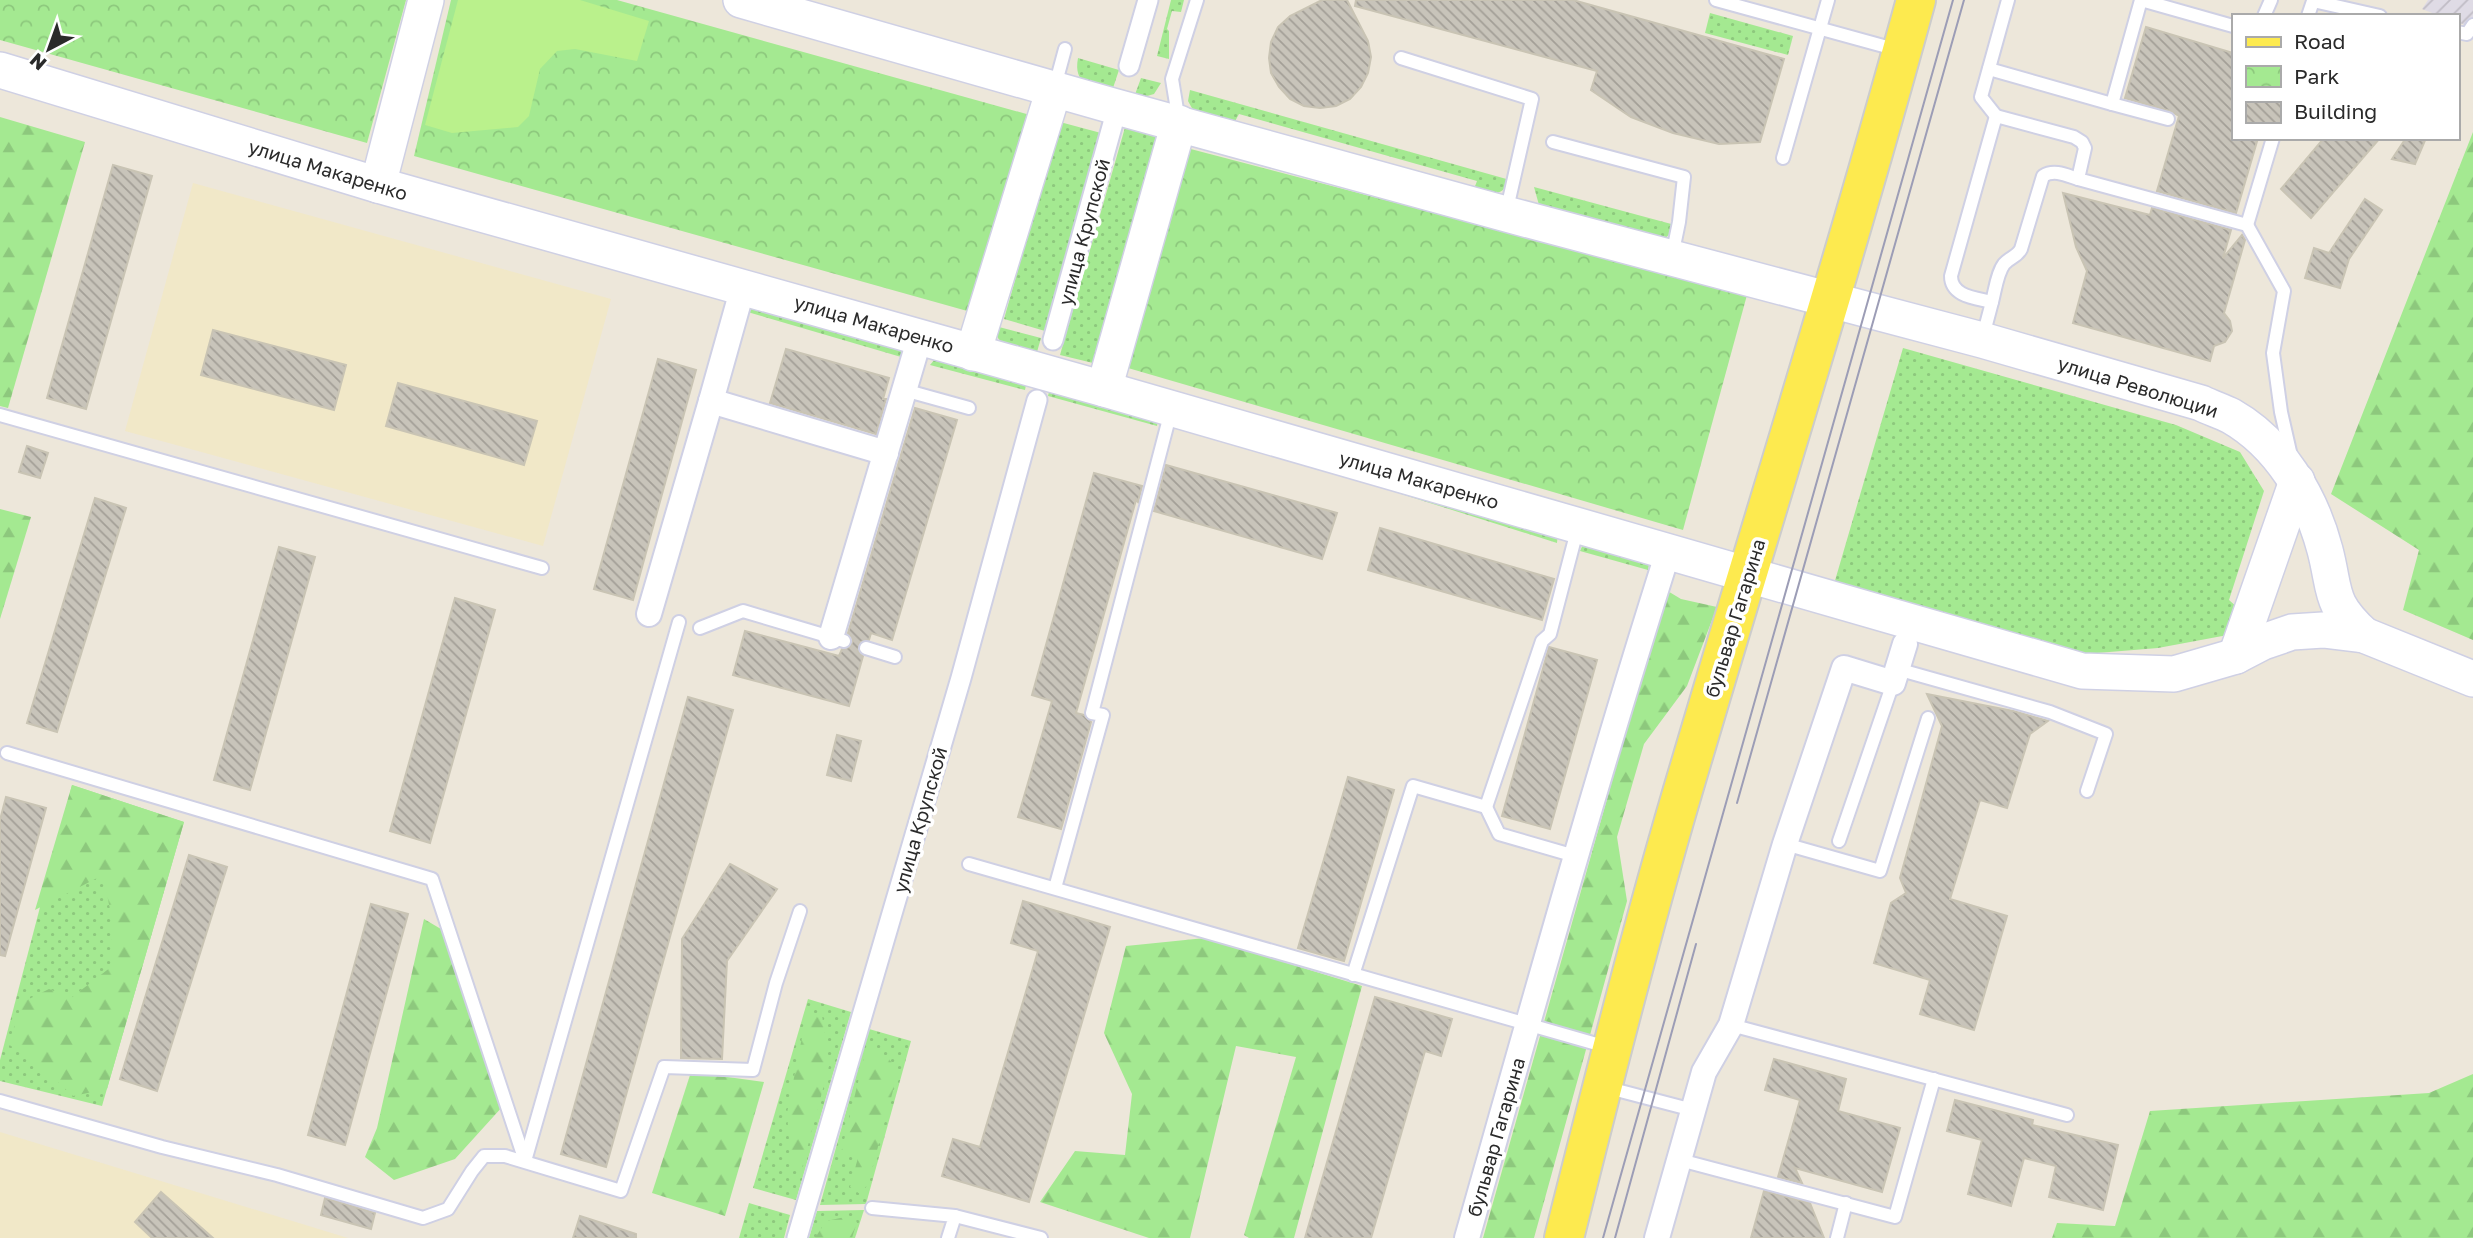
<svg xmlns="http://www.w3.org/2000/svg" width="2473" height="1238" viewBox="0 0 2473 1238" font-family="'Golos Text',sans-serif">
	<defs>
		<pattern id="industrial-furrows" width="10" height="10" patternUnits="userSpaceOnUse" patternTransform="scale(1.75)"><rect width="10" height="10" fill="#dfdbe5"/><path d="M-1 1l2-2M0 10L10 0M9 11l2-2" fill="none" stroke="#c0bcc5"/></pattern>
		<pattern id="grass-dots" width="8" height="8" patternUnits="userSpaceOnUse" patternTransform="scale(1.75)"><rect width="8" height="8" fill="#a4e991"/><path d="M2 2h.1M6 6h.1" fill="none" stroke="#8dc87d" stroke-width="1.8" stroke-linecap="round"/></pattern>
		<pattern id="forest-firs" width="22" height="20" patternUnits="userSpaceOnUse" patternTransform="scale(1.75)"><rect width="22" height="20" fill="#a4e991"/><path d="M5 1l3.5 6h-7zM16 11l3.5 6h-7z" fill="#8dc87d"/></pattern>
		<pattern id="park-crowns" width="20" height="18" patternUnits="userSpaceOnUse" patternTransform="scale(1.75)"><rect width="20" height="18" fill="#a4e991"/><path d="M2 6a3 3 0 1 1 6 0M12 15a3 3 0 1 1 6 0" fill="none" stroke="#8dc87d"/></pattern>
		<pattern id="building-back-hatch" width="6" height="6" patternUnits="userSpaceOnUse" patternTransform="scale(1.75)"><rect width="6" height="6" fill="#c8c4ba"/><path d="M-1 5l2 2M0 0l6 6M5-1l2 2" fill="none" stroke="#a39f97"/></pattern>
	</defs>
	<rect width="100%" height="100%" fill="#ede7da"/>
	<polygon fill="url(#industrial-furrows)" points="2428,0 2473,0 2473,28 2457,22 2457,16 2440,16 2422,9"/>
	<g fill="#f1e8c8">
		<polygon points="193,183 611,299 543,546 125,431"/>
		<polygon points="0,1132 348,1238 0,1238"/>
	</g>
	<g fill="url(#grass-dots)">
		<polygon points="1171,0 1184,0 1181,12 1172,11 1167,29 1169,31 1169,59 1157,56"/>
		<polygon points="1710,13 1793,36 1788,55 1705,33"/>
		<path d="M 1078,58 L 1119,70 L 1112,91 C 1091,85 1073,85 1078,58 Z"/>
		<polygon points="1141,78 1161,83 1154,94 1133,100"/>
		<path d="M 1190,90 L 1510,180 C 1502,198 1490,194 1474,189 L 1477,181 L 1239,114 L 1234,123 L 1193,110 L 1188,101 Z"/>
		<polygon points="1060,122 1101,133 1045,331 1004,319"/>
		<polygon points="1126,124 1163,135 1097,364 1060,355"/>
		<polygon points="1534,187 1675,225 1671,233 1663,240 1539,205"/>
		<polygon points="745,302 898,342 908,359 744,311"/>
		<polygon points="999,327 1041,338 1037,352 1001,342 996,335"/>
		<polygon points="1903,348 2176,425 2240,452 2264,491 2229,600 2238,608 2233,634 2158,648 2085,654 1834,584"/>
		<polygon points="935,359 1027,379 1025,390 930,365"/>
		<polygon points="1051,384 1158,420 1157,426 1048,396"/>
		<polygon points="1396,488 1558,531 1557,543 1395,492"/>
		<polygon points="1585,540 1650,559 1648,570 1580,551"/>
		<polygon points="72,785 184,822 102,1106 0,1081 0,1060"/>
		<polygon points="808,999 851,1012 796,1200 753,1188"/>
		<polygon points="869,1029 911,1041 866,1204 820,1205"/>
		<polygon points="749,1203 790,1215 784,1238 739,1238"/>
		<polygon points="864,1210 855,1238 809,1238 817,1211"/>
	</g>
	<g fill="url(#forest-firs)">
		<polygon points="0,117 85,142 8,408 0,406"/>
		<polygon points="2473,132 2473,640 2403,610 2419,550 2331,494"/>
		<polygon points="0,509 31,517 0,619"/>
		<polygon points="1666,590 1681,599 1717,607 1687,686 1644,744 1617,837 1627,901 1534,1238 1483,1238"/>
		<polygon points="72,785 184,822 107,1089 73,1096 38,1064 8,1044 23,1002 49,989 71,998 111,967 112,919 103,875 35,910"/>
		<polygon points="424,919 446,932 503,1106 455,1159 394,1180 365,1157 377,1128"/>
		<polygon points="1205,938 1362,986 1294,1238 1249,1238 1244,1235 1296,1057 1236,1046 1190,1238 1149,1238 1040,1202 1075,1151 1125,1155 1132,1094 1104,1033 1126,946"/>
		<polygon points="822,1015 829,1066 802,1168 791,1166 787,1113 806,1017"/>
		<polygon points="866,1049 889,1059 898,1072 868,1184 860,1194 850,1187 859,1154 840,1157"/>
		<polygon points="691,1072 764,1082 725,1216 652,1193"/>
		<polygon points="2473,1074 2473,1238 2052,1238 2057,1223 2115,1226 2150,1111 2429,1093"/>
		<polygon points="850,1216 857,1222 852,1238 815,1238 826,1221"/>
	</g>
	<g fill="url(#park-crowns)">
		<polygon points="0,0 406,0 367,143 0,40"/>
		<polygon points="451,0 617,0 1030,115 978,314 414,156"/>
		<polygon points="1183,147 1747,295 1683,530 1128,368"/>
	</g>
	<polygon fill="#baf18c" points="458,0 580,0 649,21 637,61 575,49 557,51 540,69 529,116 518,127 452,133 425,125"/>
	<g fill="url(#building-back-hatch)" stroke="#c9c4b4" stroke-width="2">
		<polygon points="1322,0 1347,0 1368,41 1371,57 1368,73 1361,87 1350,99 1336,106 1320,108 1304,106 1290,99 1279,87 1271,73 1269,58 1271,42 1278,27 1290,16"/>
		<polygon points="1356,0 1573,0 1784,59 1760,142 1719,144 1673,133 1631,117 1591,90 1597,71 1355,6"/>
		<polygon points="2146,27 2233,53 2233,138 2258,138 2236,213 2157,191 2179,116 2170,111 2125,98"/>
		<polygon points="2324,138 2380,138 2311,218 2281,189"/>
		<polygon points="2406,138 2426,138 2415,164 2392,159"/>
		<polygon points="113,165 152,176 86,409 47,398"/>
		<polygon points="2063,193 2150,215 2152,208 2231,230 2223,258 2242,235 2245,240 2224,313 2230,321 2232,331 2225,342 2214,346 2210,361 2073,323 2087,271 2076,247"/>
		<polygon points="2365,199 2382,210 2349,259 2340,288 2305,278 2314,248 2329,253"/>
		<polygon points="213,330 346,365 334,410 201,375"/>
		<polygon points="786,349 889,378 883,399 886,399 876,434 770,403"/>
		<polygon points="658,359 696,370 633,600 594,589"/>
		<polygon points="398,383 537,421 524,465 386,426"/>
		<polygon points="915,408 957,420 892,640 871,633 869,640 860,642 858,651 863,656 849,706 733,675 745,631 839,656 842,649 850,647 853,640 848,633"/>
		<polygon points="27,446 48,453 40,478 19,472"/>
		<polygon points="1166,465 1337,513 1322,559 1154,511"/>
		<polygon points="1094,473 1142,486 1138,502 1136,500 1076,713 1084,715 1091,722 1061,829 1018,817 1052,701 1032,695"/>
		<polygon points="95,498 126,508 57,732 27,723"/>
		<polygon points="1380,528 1554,579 1542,620 1368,570"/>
		<polygon points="279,547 315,557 250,790 214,780"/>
		<polygon points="455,598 495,610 430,843 390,831"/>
		<polygon points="1549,647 1597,660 1550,829 1502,816"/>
		<polygon points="1927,694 2013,711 2048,721 2030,734 2007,808 1980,800 1950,899 2007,916 1974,1030 1920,1014 1930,980 1874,963 1891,903 1906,893 1900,878 1942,726"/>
		<polygon points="688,697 733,710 606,1167 561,1154"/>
		<polygon points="837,735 861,741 851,781 827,775"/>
		<polygon points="1348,777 1394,790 1344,961 1298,948"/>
		<polygon points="6,797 46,808 5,956 0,955 0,820"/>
		<polygon points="189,855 227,867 157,1091 120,1079"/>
		<polygon points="730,864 777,889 727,961 722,1059 681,1058 682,939"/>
		<polygon points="1023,901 1110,927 1029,1202 942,1176 953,1139 980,1147 1038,951 1011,943"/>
		<polygon points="371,904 408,914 345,1145 308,1135"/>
		<polygon points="1375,997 1452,1019 1441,1056 1425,1051 1371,1238 1305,1238"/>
		<polygon points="1774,1059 1846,1079 1838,1111 1900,1128 1882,1192 1795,1168 1802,1183 1778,1177 1800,1100 1765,1090"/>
		<polygon points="1955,1100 2033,1120 2032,1125 2118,1145 2103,1210 2049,1197 2056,1166 2024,1158 2011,1206 1968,1194 1982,1140 1947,1131"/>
		<polygon points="1764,1191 1810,1203 1824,1238 1751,1238"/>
		<polygon points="161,1192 213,1238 152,1238 135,1222"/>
		<polygon points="325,1198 375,1213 371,1229 321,1215"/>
		<polygon points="580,1216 636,1234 636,1238 573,1238"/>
	</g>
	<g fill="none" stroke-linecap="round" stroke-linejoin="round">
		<defs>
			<g id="service">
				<polyline points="1716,0 1898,50"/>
				<polyline points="2264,16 2271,0"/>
				<polyline points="2308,16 2313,1 2380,16"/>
				<polyline points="2457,32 2467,34 2473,25"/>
				<polyline points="1401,58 1532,99 1506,213"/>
				<polyline points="1989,69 2112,104 2141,0 2233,26"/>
				<polyline points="1055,86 1065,49"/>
				<polyline points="2112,104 2168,119"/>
				<polyline points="1996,116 1981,97 2008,0"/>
				<polyline points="1179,122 1172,79 1197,0"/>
				<polyline points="1553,142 1684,177 1679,222 1672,256"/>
				<polyline points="1783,158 1828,0"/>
				<polyline points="2247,225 2273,138"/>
				<path d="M 1992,302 C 1995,291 1997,273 2004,264 C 2010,257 2017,257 2021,249 L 2043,176 C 2054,169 2066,175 2078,179"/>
				<path d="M 1982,340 L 1992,302 C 1977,298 1951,297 1951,276 L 1996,116 L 2074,137 L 2082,142 L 2085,148 L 2078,179 L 2247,225 L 2284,291 L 2273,353 L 2281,412 L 2291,456"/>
				<polyline points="904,390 969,408"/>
				<polyline points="0,415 542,568"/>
				<polyline points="700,628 743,611 844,641"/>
				<polyline points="866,648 895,657"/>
				<polyline points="1897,669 2050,712 2106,734 2087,791"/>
				<polyline points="7,753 432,879 525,1161"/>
				<polyline points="1486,807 1499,834 1575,856"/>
				<polyline points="1839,841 1893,683"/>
				<polyline points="1785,844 1880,871 1928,718"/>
				<polyline points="969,864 1607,1047"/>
				<polyline points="1055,888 1103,715 1092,713 1171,411"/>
				<polyline points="1353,975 1413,786 1486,807 1542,641 1550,634 1578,527"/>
				<polyline points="1731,1025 2067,1115"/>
				<polyline points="1605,1087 1693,1110"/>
				<polyline points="0,1101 162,1147 277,1175 423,1218 448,1209 472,1171 484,1156 505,1156 621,1191 664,1067 753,1070 776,983 800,911"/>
				<polyline points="1680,1160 1895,1217 1934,1079"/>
				<polyline points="525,1161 679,622"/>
				<polyline points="872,1208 955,1216 948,1238"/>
				<polyline points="955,1216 1041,1238"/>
				<polyline points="1837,1238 1846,1203"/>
			</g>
			<g id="pedestrian">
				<polyline points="1129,66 1148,0"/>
				<polyline points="1053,340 1113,123"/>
				<polyline points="797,1238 961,678 1037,400"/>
			</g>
			<g id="minor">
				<polyline points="743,287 711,401 886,453"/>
				<polyline points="649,614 711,401"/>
				<polyline points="831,637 920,337"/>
				<path d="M 1467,1238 C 1532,1009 1596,779 1668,552"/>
				<polyline points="1657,1238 1704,1072 1731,1025 1785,844 1844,668 1893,683 1905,644"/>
			</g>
			<g id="secondary">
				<path d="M 741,0 L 1113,106 L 1506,214 L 1982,340 L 2201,403 C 2211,408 2221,411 2231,416 C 2280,444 2311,497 2325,550 C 2336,592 2328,602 2364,635"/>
				<polyline points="0,70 378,185 1104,389 2082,671 2174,674 2236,656 2263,642 2292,632 2323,630 2364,635 2473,679"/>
				<polyline points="378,185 426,0"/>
				<polyline points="973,353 1054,89"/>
				<polyline points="1104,389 1179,123"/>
				<polyline points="2236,656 2297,481"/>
			</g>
			<path id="primary" d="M 1564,1238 C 1604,1079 1644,920 1691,763 C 1766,509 1846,256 1916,0"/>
		</defs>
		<use href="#service" stroke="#cfd0e4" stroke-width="16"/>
		<use href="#pedestrian" stroke="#cfd0e4" stroke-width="23"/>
		<use href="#minor" stroke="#cfd0e4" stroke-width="28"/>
		<use href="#secondary" stroke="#cfd0e4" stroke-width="38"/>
		<use href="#primary" stroke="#ccc" stroke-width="42"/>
		<use href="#service" stroke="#fff" stroke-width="12"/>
		<use href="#pedestrian" stroke="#fff" stroke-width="19"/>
		<use href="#minor" stroke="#fff" stroke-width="24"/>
		<use href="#secondary" stroke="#fff" stroke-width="35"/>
		<use href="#primary" stroke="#fdea4f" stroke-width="38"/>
		<g stroke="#9c9db6" stroke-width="2">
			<polyline points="1737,803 1964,0"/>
			<polyline points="1603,1238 1953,0"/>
			<polyline points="1615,1238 1696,944"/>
		</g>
	</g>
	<g text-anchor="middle" stroke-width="7" stroke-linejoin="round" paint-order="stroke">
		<g font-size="19" fill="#2a2a2a" stroke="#fff">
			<text transform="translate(328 170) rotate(17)" y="7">улица Макаренко</text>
			<text transform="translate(1084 232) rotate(-75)" y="7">улица Крупской</text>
			<text transform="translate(874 324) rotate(16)" y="7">улица Макаренко</text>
			<text transform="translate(2138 387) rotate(17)" y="7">улица Революции</text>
			<text transform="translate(1419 480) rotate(16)" y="7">улица Макаренко</text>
			<text transform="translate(1735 618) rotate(-73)" y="7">бульвар Гагарина</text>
			<text transform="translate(920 820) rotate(-74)" y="7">улица Крупской</text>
			<text transform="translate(1496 1137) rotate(-74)" y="7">бульвар Гагарина</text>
		</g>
	</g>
	<rect x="2232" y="14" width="228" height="126" fill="#ffffff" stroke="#aaaaaa" stroke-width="2"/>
	<rect x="2246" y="37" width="35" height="10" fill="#fdea4f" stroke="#aaaaaa" stroke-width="2"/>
	<text x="2294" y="49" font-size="21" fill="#2a2a2a">Road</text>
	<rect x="2246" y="66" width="35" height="21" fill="url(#park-crowns)" stroke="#aaaaaa" stroke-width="2"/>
	<text x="2294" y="84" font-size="21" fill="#2a2a2a">Park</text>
	<rect x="2246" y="102" width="35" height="21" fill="url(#building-back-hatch)" stroke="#aaaaaa" stroke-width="2"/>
	<text x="2294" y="119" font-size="21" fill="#2a2a2a">Building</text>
	<g transform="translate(49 49) rotate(221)" stroke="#ffffff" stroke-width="5" paint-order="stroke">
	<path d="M0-5L12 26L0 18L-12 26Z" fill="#2a2a2a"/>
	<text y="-10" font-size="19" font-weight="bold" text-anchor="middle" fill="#2a2a2a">N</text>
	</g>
</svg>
